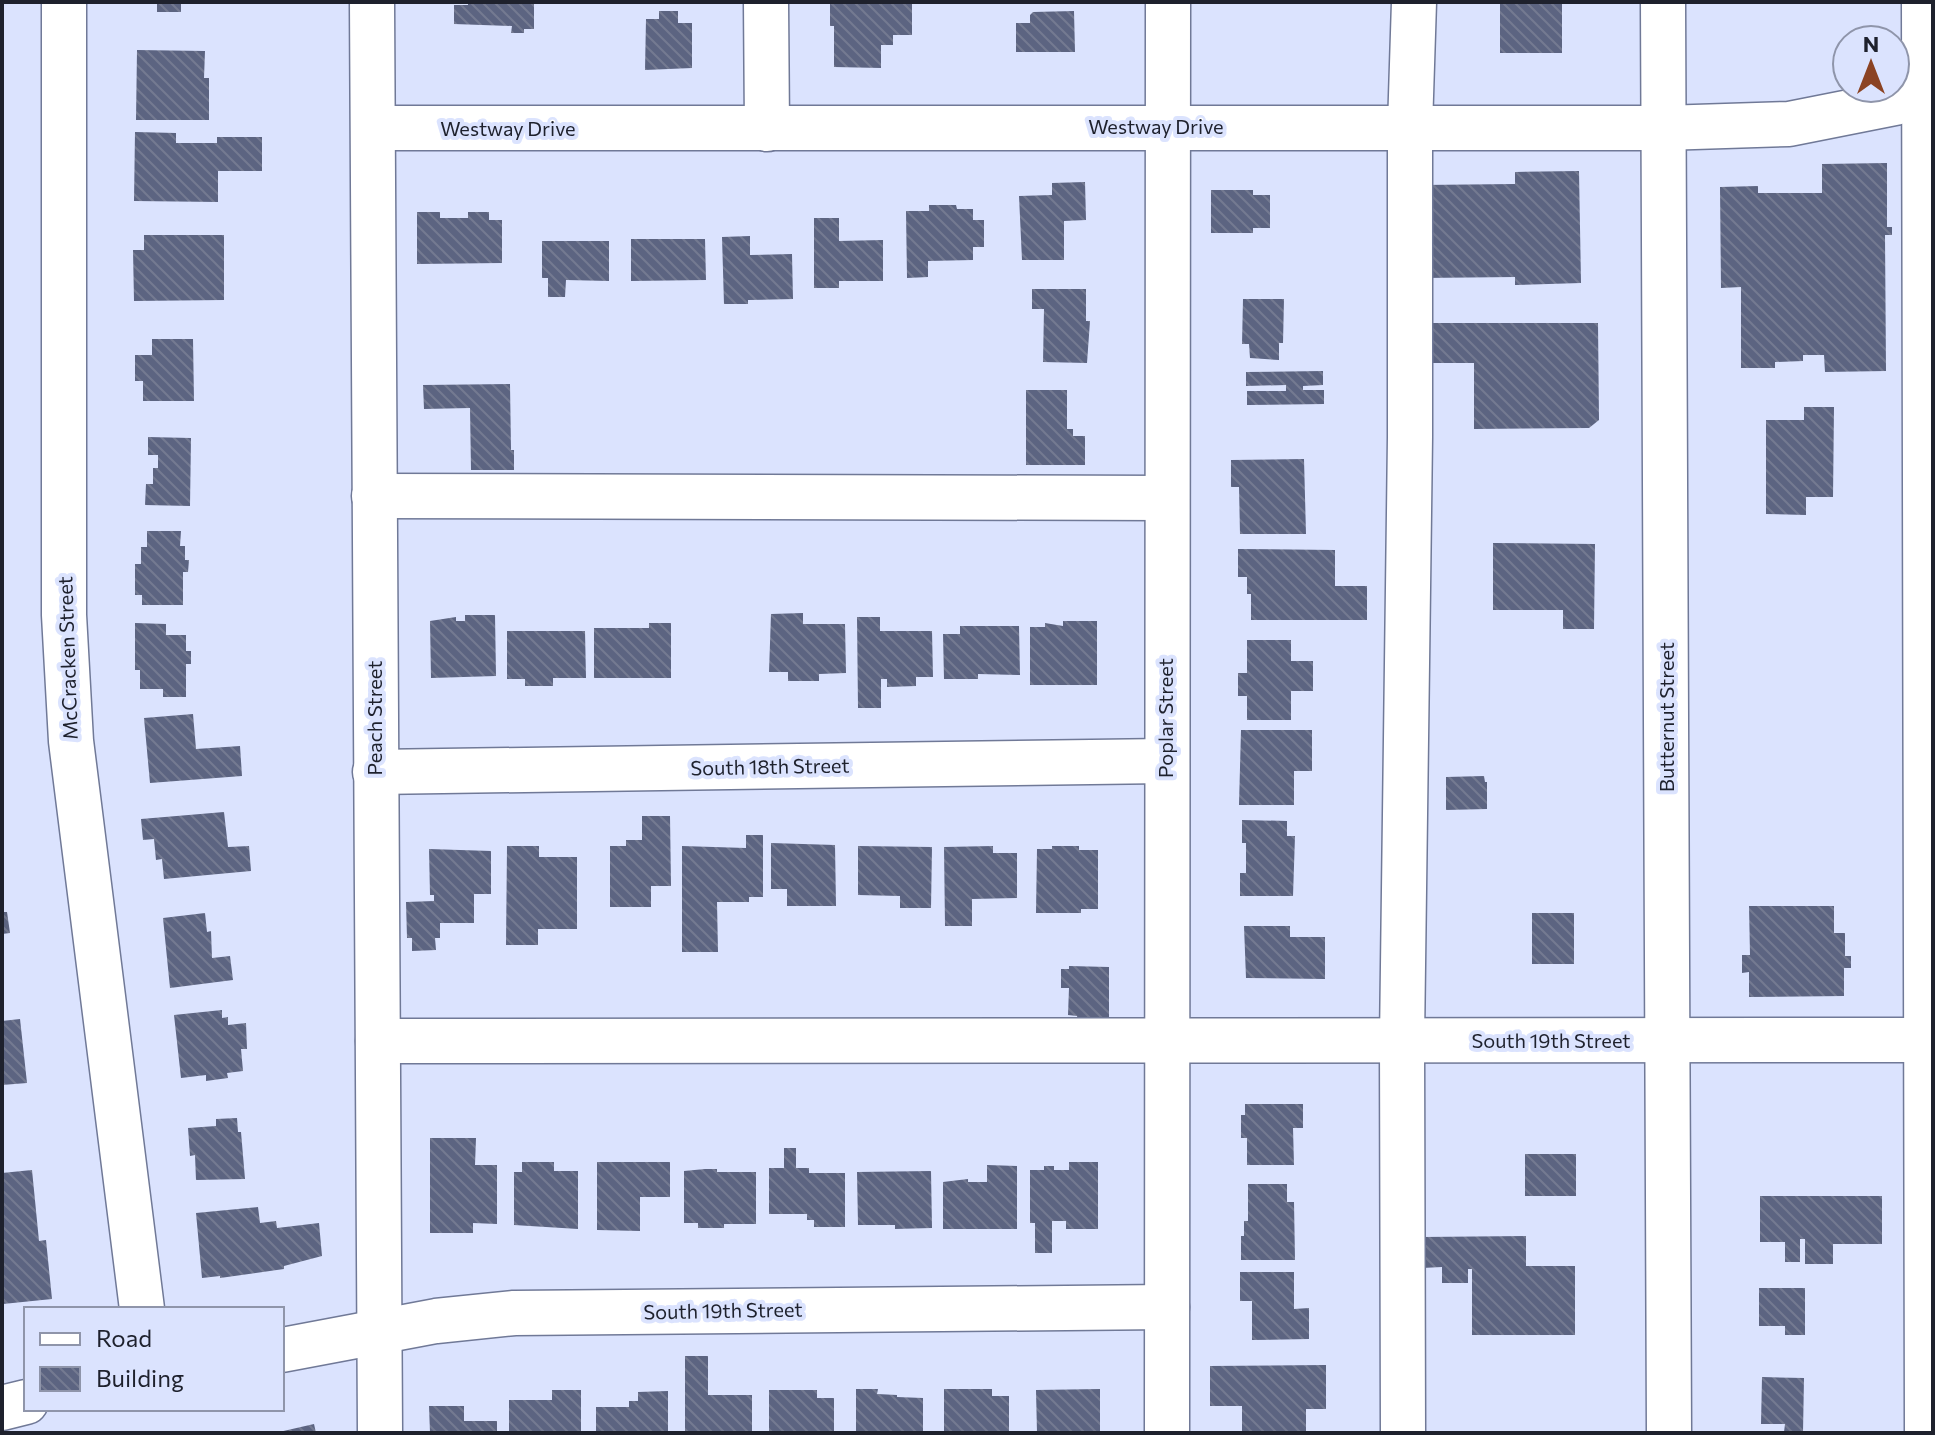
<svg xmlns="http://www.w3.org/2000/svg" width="1935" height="1435" viewBox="0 0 1935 1435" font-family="Commissioner,sans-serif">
	<defs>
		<pattern id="building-back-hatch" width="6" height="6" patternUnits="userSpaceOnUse" patternTransform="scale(2)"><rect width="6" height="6" fill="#5c6481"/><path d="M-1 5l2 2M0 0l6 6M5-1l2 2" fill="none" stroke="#747a91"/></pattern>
	</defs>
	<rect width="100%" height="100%" fill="#dbe3fe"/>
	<g fill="url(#building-back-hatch)">
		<rect x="157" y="2" width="24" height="10"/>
		<polygon points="468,2 534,2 534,29 524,29 524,33 511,33 512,26 454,24 454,5 468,5"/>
		<polygon points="857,2 912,3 912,35 893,35 893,45 881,45 881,68 834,67 834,26 830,26 830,4"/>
		<rect x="1500" y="2" width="62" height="51"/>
		<polygon points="659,11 678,11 678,23 692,23 692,68 645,70 646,19 659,19"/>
		<polygon points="1074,11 1075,52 1016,52 1016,23 1030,23 1030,15 1033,12"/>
		<polygon points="137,50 205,51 204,78 209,78 209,120 136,120"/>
		<polygon points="135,132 176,133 176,143 217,143 217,137 262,137 262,171 218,171 218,202 134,201"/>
		<polygon points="1887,163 1887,227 1892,227 1892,235 1885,235 1886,371 1825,372 1824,355 1803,355 1803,361 1775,362 1775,368 1741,368 1741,287 1721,288 1720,187 1758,186 1758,193 1822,193 1822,164"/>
		<polygon points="1579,171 1581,283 1515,285 1515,277 1422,278 1421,185 1515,184 1515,172"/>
		<polygon points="1085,182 1086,220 1064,221 1064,260 1022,260 1019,196 1052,195 1052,183"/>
		<polygon points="1211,190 1253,190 1253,195 1270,195 1270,228 1253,228 1253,233 1211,233"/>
		<polygon points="929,205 956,205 957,209 973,209 973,220 984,220 984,247 973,247 973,260 928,261 928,277 907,278 906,211 929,211"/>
		<polygon points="417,212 440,212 440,218 468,218 468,212 489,212 489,220 502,220 502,263 417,264"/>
		<polygon points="814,218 839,218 839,241 883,240 883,281 839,281 839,288 814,288"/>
		<polygon points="144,235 224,235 224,300 134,301 133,250 144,250"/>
		<polygon points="750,236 750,255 792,254 793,299 748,300 748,304 724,304 722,237"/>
		<polygon points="631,239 705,239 706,280 631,281"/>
		<polygon points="542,241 609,241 609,281 566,280 565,297 548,297 548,278 542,278"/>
		<polygon points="1032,289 1086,289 1086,321 1090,321 1087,363 1043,362 1044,309 1032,309"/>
		<polygon points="1243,299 1284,299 1283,343 1279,343 1279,360 1250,358 1249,344 1242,344"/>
		<polygon points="1416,323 1598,323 1599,420 1589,428 1474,429 1474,363 1416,363"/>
		<polygon points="152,339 193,339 194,401 143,401 143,381 135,381 135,355 152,355"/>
		<polygon points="1323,371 1323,385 1303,386 1303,390 1324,390 1324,404 1247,405 1247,391 1286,391 1286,385 1246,386 1246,372"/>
		<polygon points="510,384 511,450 514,450 514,470 471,470 470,408 424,409 423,385"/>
		<polygon points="1026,390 1067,390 1067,429 1073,429 1073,436 1085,436 1085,465 1026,465"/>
		<polygon points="1804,407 1834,407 1833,497 1806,497 1806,515 1766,514 1766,420 1804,420"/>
		<polygon points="148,437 191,438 190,506 145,505 146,484 153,484 153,468 158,468 158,455 148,455"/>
		<polygon points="1304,459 1306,534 1240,534 1239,487 1231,487 1231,460"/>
		<polygon points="147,531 181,531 180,546 185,546 185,560 189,560 188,572 183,572 183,605 142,605 142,595 135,595 135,564 141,564 141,547 147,547"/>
		<polygon points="1493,543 1595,544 1594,629 1563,629 1563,610 1493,610"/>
		<polygon points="1238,549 1335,550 1335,586 1367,586 1367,620 1251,620 1251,594 1247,594 1247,577 1238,577"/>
		<polygon points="803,613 803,624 845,624 846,673 819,674 819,681 788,681 788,672 769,672 771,614"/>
		<polygon points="465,615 495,615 496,676 431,678 430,621 456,617 456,621 465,621"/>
		<polygon points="857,617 880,617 880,631 932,631 933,677 916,677 916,686 887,687 887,679 881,679 881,708 858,708"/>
		<polygon points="1063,621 1097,621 1097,685 1030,685 1030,627 1045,627 1045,623 1063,626"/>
		<polygon points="135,623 166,624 166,635 186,635 186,651 191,651 191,664 186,664 186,697 163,697 163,689 140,689 140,670 135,670"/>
		<polygon points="649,623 671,623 671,678 594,678 594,628 649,628"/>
		<polygon points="960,626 1019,626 1020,675 978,674 978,679 944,679 943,634 960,634"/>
		<polygon points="507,631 585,631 586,678 553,678 553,686 525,686 525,679 507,679"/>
		<polygon points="1247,640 1291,640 1291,661 1313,661 1313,691 1291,691 1291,720 1247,720 1247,696 1238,696 1238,673 1247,673"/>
		<polygon points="193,714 196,749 240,746 242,776 150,783 144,718"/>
		<polygon points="1241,730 1312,730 1312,771 1294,771 1294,805 1239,805"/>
		<polygon points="1484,776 1485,782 1487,782 1487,809 1446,810 1446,777"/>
		<polygon points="224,812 228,847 249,846 251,871 164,879 162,859 156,860 154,839 143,840 141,819"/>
		<polygon points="642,816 670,816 671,886 651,886 651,907 610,907 610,846 626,846 626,840 642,840"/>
		<polygon points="1242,820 1287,821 1287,836 1295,836 1293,896 1240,896 1240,873 1246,873 1246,843 1242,843"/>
		<polygon points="746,835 763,835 763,897 749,897 749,902 717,902 718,952 682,952 682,846 746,848"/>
		<polygon points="771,843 835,845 836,906 787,906 787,889 771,889"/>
		<polygon points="507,846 539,846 539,857 577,857 577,929 538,929 538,945 506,945"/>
		<polygon points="858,846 932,847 931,908 900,908 900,896 858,895"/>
		<polygon points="993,846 993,853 1017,853 1017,898 972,899 972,926 945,926 944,847"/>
		<polygon points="1052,846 1079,846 1079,850 1098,850 1098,909 1081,909 1081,913 1036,913 1037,849 1052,849"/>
		<polygon points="429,849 491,851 491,894 474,894 474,923 440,923 440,938 435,938 436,950 412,951 412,938 407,938 406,902 434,901 434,895 430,895"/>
		<polygon points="1749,906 1834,906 1834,933 1845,933 1845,956 1851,956 1851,968 1844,968 1844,996 1749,997 1749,972 1742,973 1742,955 1750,955"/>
		<polygon points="2,912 7,912 10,933 2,934"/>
		<polygon points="205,913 207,932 211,931 212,958 230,956 233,980 170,988 163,918"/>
		<rect x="1532" y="913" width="42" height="51"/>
		<polygon points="1244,926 1290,926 1290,937 1325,937 1325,979 1246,978"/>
		<polygon points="1069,966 1109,967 1109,1017 1097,1017 1097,1021 1077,1020 1077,1016 1068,1015 1069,988 1061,988 1061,969 1069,969"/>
		<polygon points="222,1010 222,1018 228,1017 228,1025 246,1023 247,1049 241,1049 243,1071 227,1073 228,1078 206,1081 206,1075 181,1078 174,1015"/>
		<polygon points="20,1019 27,1083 2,1085 2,1021"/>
		<polygon points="1245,1104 1303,1104 1303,1128 1293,1128 1294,1165 1247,1165 1247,1138 1241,1138 1241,1115 1245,1115"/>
		<polygon points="237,1118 238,1132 241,1132 245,1179 196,1180 195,1155 190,1156 188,1128 216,1126 216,1119"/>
		<polygon points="430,1138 476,1138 475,1165 497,1165 497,1224 473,1223 473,1233 430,1233"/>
		<polygon points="784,1148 796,1148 796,1168 809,1168 809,1173 845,1173 845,1227 814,1227 814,1220 807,1220 807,1214 769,1214 769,1168 784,1168"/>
		<rect x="1525" y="1154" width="51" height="42"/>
		<polygon points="522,1162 554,1162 554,1171 578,1171 578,1229 514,1225 514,1172 522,1172"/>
		<polygon points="597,1162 670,1162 670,1197 640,1197 640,1231 597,1230"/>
		<polygon points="1069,1162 1098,1162 1098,1229 1066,1229 1066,1221 1052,1221 1052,1253 1035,1253 1035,1223 1030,1223 1030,1170 1044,1170 1044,1166 1054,1166 1054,1170 1069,1170"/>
		<polygon points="987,1165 1017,1166 1017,1229 943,1229 943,1182 968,1179 968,1182 987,1182"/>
		<polygon points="705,1169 717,1169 717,1172 756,1172 756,1224 724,1224 724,1228 698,1228 698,1223 684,1223 684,1171"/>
		<polygon points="32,1170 39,1241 46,1240 52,1299 3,1304 2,1173"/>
		<polygon points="931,1171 932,1228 895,1229 895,1225 858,1225 857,1172"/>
		<polygon points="1248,1184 1287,1184 1287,1202 1294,1202 1295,1260 1241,1260 1241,1236 1244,1236 1244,1221 1248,1221"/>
		<polygon points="1760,1196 1882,1196 1882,1244 1833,1244 1833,1264 1805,1264 1805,1239 1800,1239 1800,1262 1785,1262 1785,1242 1760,1242"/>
		<polygon points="258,1207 260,1223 276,1221 277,1228 319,1223 322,1256 284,1266 284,1269 220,1278 220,1276 202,1278 196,1213"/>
		<polygon points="1526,1236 1526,1266 1575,1266 1575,1335 1472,1335 1472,1269 1468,1269 1468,1283 1442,1283 1442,1267 1422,1268 1422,1237"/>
		<polygon points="1240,1272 1294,1272 1294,1309 1309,1308 1309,1339 1252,1340 1252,1301 1240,1301"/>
		<polygon points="1759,1288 1805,1288 1805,1335 1785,1335 1785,1326 1759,1326"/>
		<polygon points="685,1356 708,1356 708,1395 752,1395 752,1433 685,1433"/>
		<polygon points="1326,1365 1326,1409 1306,1409 1306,1433 1242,1433 1242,1406 1210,1406 1210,1366"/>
		<polygon points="1762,1377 1804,1378 1803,1432 1784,1432 1785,1424 1761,1424"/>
		<polygon points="856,1389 878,1389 877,1394 897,1395 897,1397 923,1398 923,1433 856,1433"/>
		<polygon points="944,1389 992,1389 992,1396 1009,1396 1009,1433 944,1433"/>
		<polygon points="1100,1389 1100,1433 1037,1433 1036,1390"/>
		<polygon points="552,1390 581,1390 581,1433 509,1433 509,1400 552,1400"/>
		<polygon points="769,1390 817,1390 817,1398 834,1398 834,1433 769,1433"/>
		<polygon points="668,1391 668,1433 596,1433 596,1407 629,1407 629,1401 638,1401 638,1392"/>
		<polygon points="429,1406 464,1406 464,1421 497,1421 497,1433 430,1433"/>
		<polygon points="314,1424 316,1433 279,1433 279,1432"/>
	</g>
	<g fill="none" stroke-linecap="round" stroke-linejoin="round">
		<defs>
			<g id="minor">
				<polyline points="64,2 64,615 71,741 142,1309"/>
				<polyline points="372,2 380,1433"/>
				<polyline points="766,2 767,129"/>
				<polyline points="1663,2 1669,1433"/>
				<polyline points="1924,2 1927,1433"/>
				<polyline points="374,128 1663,128 1789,124 1895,103 1933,90"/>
				<polyline points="374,496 1166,498"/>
				<polyline points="375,772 1166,761"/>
				<polyline points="378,1041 1933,1040"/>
				<polyline points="282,1350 436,1321 514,1313 1167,1307"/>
				<polyline points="2,1408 26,1402"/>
				<polyline points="1167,1433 1168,2"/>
				<polyline points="1403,1433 1402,1041 1410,437 1410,127 1414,2"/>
			</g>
		</defs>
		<use href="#minor" stroke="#707997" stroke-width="47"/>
		<use href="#minor" stroke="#fff" stroke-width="44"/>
	</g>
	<g text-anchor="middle" stroke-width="8" stroke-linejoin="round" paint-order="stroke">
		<g font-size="20" fill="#1e212d" stroke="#dbe3fe">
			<text x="1156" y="134">Westway Drive</text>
			<text x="508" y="136">Westway Drive</text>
			<text transform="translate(68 658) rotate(-92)" y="7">McCracken Street</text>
			<text transform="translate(1667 717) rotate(-90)" y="7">Butternut Street</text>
			<text transform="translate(375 718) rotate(-90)" y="7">Peach Street</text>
			<text transform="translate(1166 718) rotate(-90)" y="7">Poplar Street</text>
			<text transform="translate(770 767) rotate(-1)" y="7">South 18th Street</text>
			<text x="1551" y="1048">South 19th Street</text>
			<text transform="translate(723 1311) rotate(-1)" y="7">South 19th Street</text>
		</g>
	</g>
	<rect width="1935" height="1435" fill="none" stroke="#1e212d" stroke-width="8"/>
	<rect x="24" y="1307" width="260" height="104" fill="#dbe3fe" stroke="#8f95aa" stroke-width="2"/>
	<rect x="40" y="1333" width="40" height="12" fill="#ffffff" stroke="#8f95aa" stroke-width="2"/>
	<text x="96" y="1347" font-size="24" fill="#1e212d">Road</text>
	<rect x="40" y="1367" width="40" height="24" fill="url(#building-back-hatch)" stroke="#8f95aa" stroke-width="2"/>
	<text x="96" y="1387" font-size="24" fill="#1e212d">Building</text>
	<g transform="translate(1871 64)"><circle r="38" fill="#dbe3fe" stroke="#8f95aa" stroke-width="2"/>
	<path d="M0-6L14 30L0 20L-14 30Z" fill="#8b4323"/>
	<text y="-12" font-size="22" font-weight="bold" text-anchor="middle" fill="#1e212d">N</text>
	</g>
</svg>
